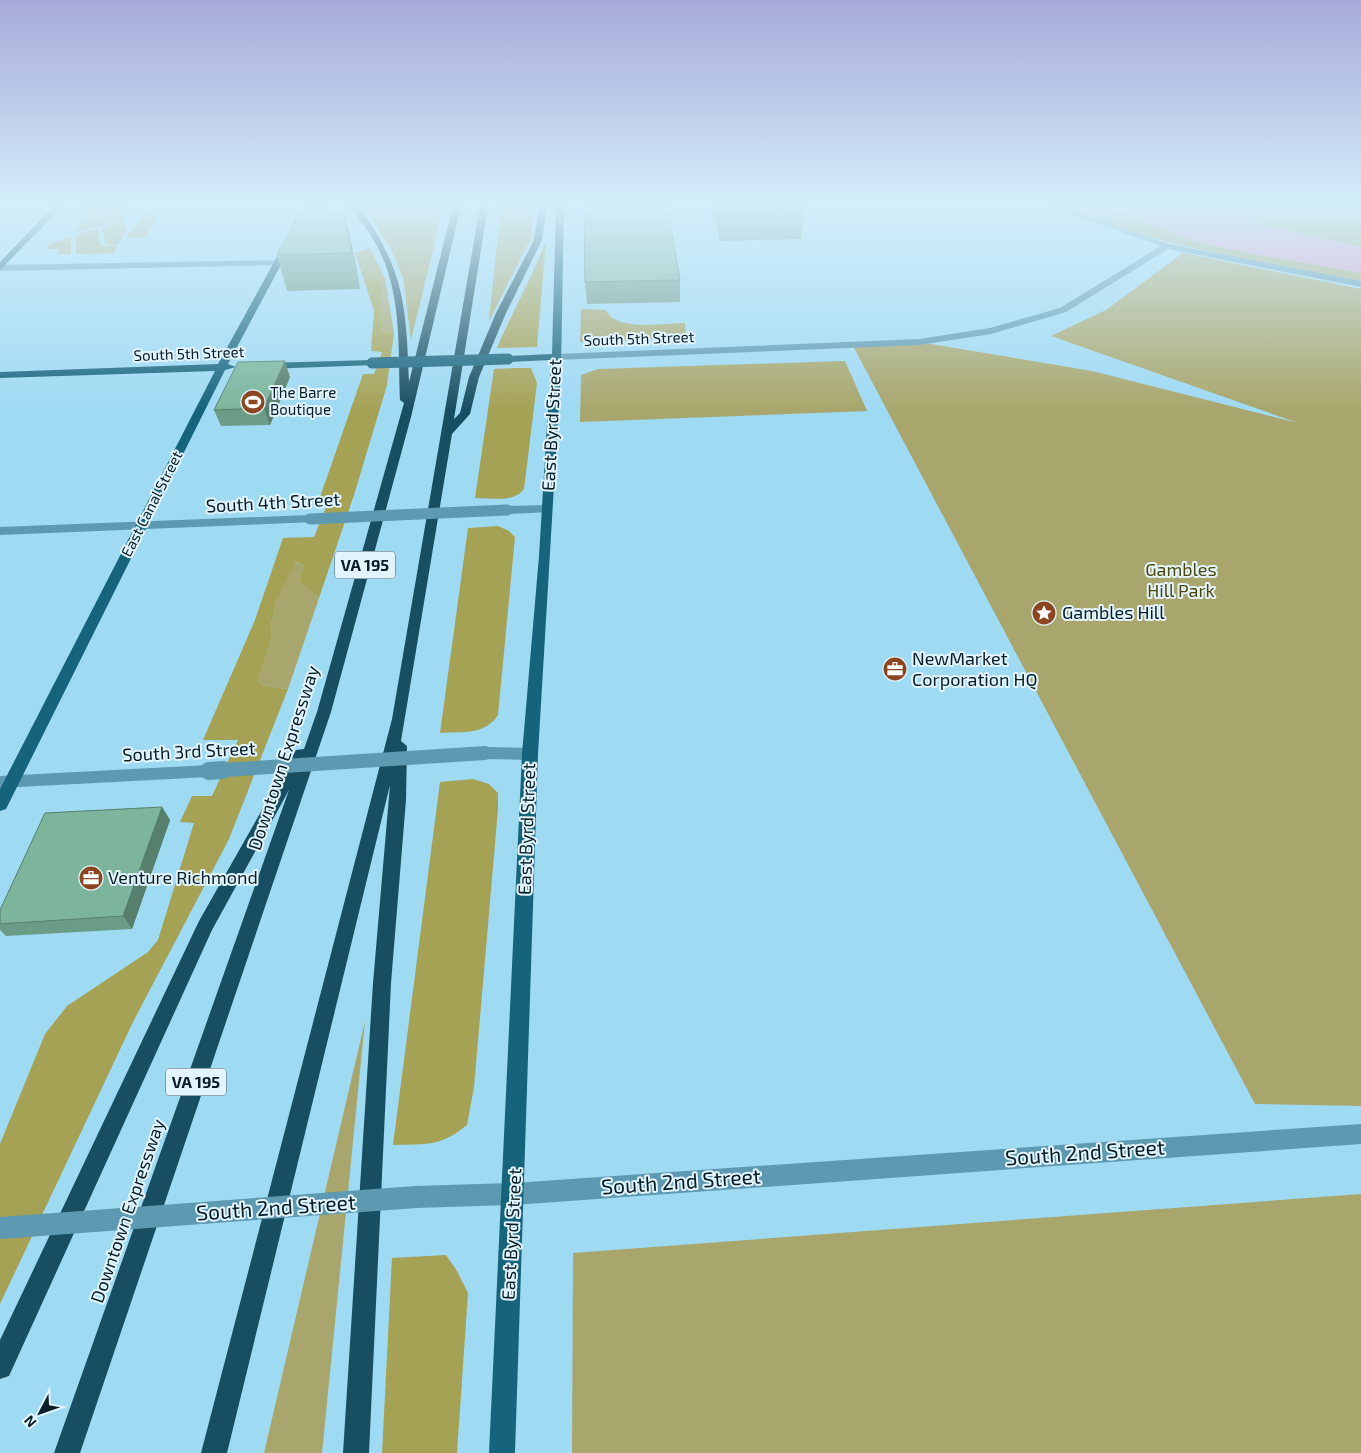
<svg xmlns="http://www.w3.org/2000/svg" width="1361" height="1453" viewBox="0 0 1361 1453" font-family="'Exo 2',sans-serif">
	<rect width="100%" height="100%" fill="#9fdaf3"/>
	<g fill="#a8a66c">
		<polygon points="87,206 124,206 124,219 77,232"/>
		<polygon points="363,206 444,206 411,340 403,277 390,247"/>
		<polygon points="501,206 532,206 531,238 489,321"/>
		<path d="M 1052,206 L 1109,206 L 1181,237 L 1228,249 L 1361,273 L 1361,281 C 1257,262 1152,244 1052,206 Z"/>
		<polygon points="1202,206 1361,206 1361,247 1265,226"/>
		<polygon points="161,211 154,218 158,219 145,237 126,238 144,215"/>
		<polygon points="124,220 127,230 117,245 106,245 102,227"/>
		<polygon points="98,228 101,246 117,246 114,253 76,254 76,235"/>
		<polygon points="71,237 71,254 56,254 60,249 46,249 50,244"/>
		<polygon points="370,248 385,279 394,333 386,333 381,329 383,286 379,280 364,280 355,253"/>
		<polygon points="1183,253 1361,289 1361,1106 1255,1104 853,346 919,342 1092,371 1298,423 1051,336 1106,310"/>
		<path d="M 581,309 L 606,310 C 615,332 665,323 685,323 L 686,338 L 580,342 Z"/>
		<polygon points="845,361 867,411 580,422 581,375 598,369"/>
		<polygon points="294,562 304,566 299,581 319,598 288,689 266,686 258,682 272,638 271,624 276,603"/>
		<polygon points="365,1021 322,1453 264,1453"/>
		<polygon points="1361,1194 1361,1453 572,1453 573,1253"/>
	</g>
	<g fill="#a5a155">
		<path d="M 546,241 L 537,347 L 497,348 C 512,312 532,278 546,241 Z"/>
		<polygon points="364,280 380,280 383,286 381,329 386,333 394,333 387,385 354,495 319,598 299,581 304,566 295,562 276,603 271,624 272,638 258,682 266,686 288,689 229,839 133,1022 0,1304 0,1144 45,1034 67,1006 148,952 158,940 194,823 180,822 192,796 212,796 238,740 203,740 255,620 283,538 314,537 328,502 319,500 363,374 374,374 382,352 371,351 374,311"/>
		<path d="M 516,368 L 531,368 L 537,383 L 524,489 C 514,503 491,498 475,498 L 494,369 Z"/>
		<path d="M 498,526 L 509,531 L 515,537 L 498,715 C 484,736 462,731 440,733 L 468,528 Z"/>
		<path d="M 473,779 L 489,784 L 498,793 L 498,809 L 474,1087 L 467,1125 C 440,1147 426,1144 393,1145 L 440,782 Z"/>
		<polygon points="446,1255 457,1271 468,1293 457,1453 382,1453 392,1258"/>
	</g>
	<polygon fill="#e49cc3" points="1109,206 1202,206 1265,226 1361,247 1361,273 1228,249 1181,237"/>
	<g fill="none" stroke-linecap="round" stroke-linejoin="round">
		<g fill="#5d99b1" fill-rule="evenodd">
			<polygon points="1048,206 1060,206 1169,244 1361,281 1361,287 1168,249 1066,312 991,334 919,345 556,360 551,357 556,354 919,339 990,328 1060,308 1161,246"/>
			<polygon points="281,260 282,262 278,265 0,271 0,265"/>
			<polygon points="548,505 552,506 552,512 507,514 501,510 507,506"/>
			<polygon points="310,515 314,516 316,519 314,522 0,535 0,527"/>
			<polygon points="485,747 530,748 535,750 538,754 535,758 530,760 485,759 480,757 477,753 480,749"/>
			<polygon points="209,765 215,767 217,771 215,775 209,777 0,788 0,776"/>
			<polygon points="1361,1124 1361,1144 514,1205 416,1208 408,1205 405,1197 408,1189 416,1186 514,1183"/>
		</g>
		<g fill="#16637c" fill-rule="evenodd">
			<polygon points="54,206 63,206 0,270 0,262"/>
			<polygon points="556,206 564,206 561,368 538,754 515,1453 489,1453 522,754 539,556 551,360 508,362 503,359 508,356 552,354"/>
			<polygon points="288,242 292,244 228,364 236,367 225,370 8,805 6,809 0,811 0,789 215,371 0,378 0,372 218,364 284,244"/>
			<polygon points="372,360 377,363 375,365 266,369 261,366 266,363"/>
		</g>
		<g fill="#184e61" fill-rule="evenodd">
			<path d="M 350,206 L 358,206 C 405,269 406,307 409,382 L 453,206 L 461,206 L 411,417 L 331,712 L 80,1453 L 54,1453 L 289,790 L 212,930 L 9,1376 L 0,1379 L 0,1340 L 199,921 L 296,750 L 304,749 L 317,712 L 404,403 L 400,400 C 398,351 402,297 380,252 C 372,235 361,221 350,206 Z"/>
			<polygon points="480,206 488,206 454,419 460,413 469,377 496,313 534,240 539,206 547,206 542,240 506,313 479,377 470,414 452,434 401,741 407,746 406,800 391,983 369,1453 343,1453 373,983 390,785 227,1453 201,1453 392,719"/>
		</g>
		<polyline stroke="#5d99b1" stroke-width="11" points="310,519 507,510"/>
		<polyline stroke="#5d99b1" stroke-width="14" points="209,771 485,753"/>
		<polyline stroke="#5d99b1" stroke-width="18" points="209,771 223,770"/>
		<polyline stroke="#5d99b1" stroke-width="22" points="0,1228 416,1197"/>
		<polyline stroke="#16637c" stroke-width="11" points="372,363 508,359"/>
	</g>
	<g fill="#6b9c86">
		<polygon points="330,206 330,210 345,217 353,251 360,289 287,291 277,255"/>
		<polygon points="711,206 813,206 801,207 804,212 801,239 720,241"/>
		<polygon points="680,280 680,302 587,304 585,282"/>
		<polygon points="290,377 270,425 221,426 214,410"/>
		<polygon points="162,807 170,820 132,929 6,936 0,930 0,910"/>
	</g>
	<g fill="#577f6d">
		<polygon points="345,217 353,251 360,289 352,253"/>
		<polygon points="285,361 290,377 270,425 264,408"/>
		<polygon points="162,807 170,820 132,929 123,916"/>
	</g>
	<g fill="#7cb59c" stroke="#577f6d">
		<polygon points="303,206 329,206 329,209 345,217 352,253 277,255"/>
		<polygon points="584,206 667,206 680,280 585,282"/>
		<polygon points="718,206 801,206 804,212 720,214"/>
		<polygon points="285,361 264,408 214,410 238,362"/>
		<polygon points="162,807 123,916 0,924 0,910 45,813"/>
	</g>
	<linearGradient id="sky" x2="0" y2="1"><stop stop-color="#a6aad9"/><stop offset="0.5" stop-color="#d4eefa"/><stop offset="1" stop-color="#d4eefa" stop-opacity="0"/></linearGradient>
	<rect width="1361" height="410" fill="url(#sky)"/>
	<defs>
		<symbol id="stadium-disc" viewBox="-11 -11 22 22"><circle r="9.5" fill="#8c4521" stroke="#e3f4fc"/><path d="M0-5a6.5 5 0 1 0 0 10a6.5 5 0 1 0 0-10ZM-3.5-1.8h7v3.6h-7Z" fill="#fff"/></symbol>
		<symbol id="sight-disc" viewBox="-11 -11 22 22"><circle r="9.5" fill="#8c4521" stroke="#e3f4fc"/><path d="M0-6L1.8-2.2L6-1.7L2.9 1.2L3.7 5.4L0 3.3L-3.7 5.4L-2.9 1.2L-6-1.7L-1.8-2.2Z" fill="#fff"/></symbol>
		<symbol id="office-disc" viewBox="-11 -11 22 22"><circle r="9.5" fill="#8c4521" stroke="#e3f4fc"/><path d="M-6-3h4V-5.5h4V-3h4V5H-6ZM-1-4.5V-3h2v-1.5ZM-6 0V1H6V0Z" fill="#fff"/></symbol>
	</defs>
	<g fill-rule="evenodd">
		<use href="#stadium-disc" x="239" y="388" width="28" height="28"/>
		<use href="#sight-disc" x="1030" y="599" width="28" height="28"/>
		<use href="#office-disc" x="881" y="655" width="28" height="28"/>
		<use href="#office-disc" x="77" y="864" width="28" height="28"/>
	</g>
	<g text-anchor="middle" stroke-width="4" stroke-linejoin="round" paint-order="stroke">
		<g font-size="15" fill="#061e27" stroke="#e3f4fc">
			<text transform="translate(639 339) rotate(-2)" y="5">South 5th Street</text>
			<text transform="translate(189 354) rotate(-2)" y="5">South 5th Street</text>
			<text transform="translate(152 504) rotate(-63)" y="5">East Canal Street</text>
		</g>
		<g font-size="15" fill="#061e27" stroke="#e3f4fc" text-anchor="start">
			<text x="270" y="398">The Barre<tspan x="270" dy="17">Boutique</tspan></text>
		</g>
		<g fill="#e3f4fc" stroke="#485e67" stroke-width="1">
			<rect x="335" y="551.5" width="60" height="27" rx="4"/>
			<rect x="166" y="1068.5" width="60" height="27" rx="4"/>
		</g>
		<g font-size="16" font-weight="bold" fill="#061e27">
			<text x="365" y="571">VA 195</text>
			<text x="196" y="1088">VA 195</text>
		</g>
		<g font-size="18" fill="#061e27" stroke="#e3f4fc">
			<text transform="translate(552 425) rotate(-87)" y="6">East Byrd Street</text>
			<text transform="translate(273 503) rotate(-3)" y="6">South 4th Street</text>
			<text transform="translate(189 752) rotate(-3)" y="6">South 3rd Street</text>
			<text transform="translate(284 758) rotate(-72)" y="6">Downtown Expressway</text>
			<text transform="translate(527 829) rotate(-88)" y="6">East Byrd Street</text>
			<text transform="translate(128 1211) rotate(-71)" y="6">Downtown Expressway</text>
			<text transform="translate(512 1234) rotate(-87)" y="6">East Byrd Street</text>
		</g>
		<g font-size="18" fill="#4c480c" stroke="#e3f4fc">
			<text x="1181" y="576">Gambles<tspan x="1181" dy="21">Hill Park</tspan></text>
		</g>
		<g font-size="18" fill="#061e27" stroke="#e3f4fc" text-anchor="start">
			<text x="1062" y="619">Gambles Hill</text>
			<text x="912" y="665">NewMarket<tspan x="912" dy="21">Corporation HQ</tspan></text>
			<text x="108" y="884">Venture Richmond</text>
		</g>
		<g font-size="21" fill="#061e27" stroke="#e3f4fc">
			<text transform="translate(1085 1153) rotate(-4)" y="7">South 2nd Street</text>
			<text transform="translate(681 1182) rotate(-4)" y="7">South 2nd Street</text>
			<text transform="translate(276 1208) rotate(-4)" y="7">South 2nd Street</text>
		</g>
	</g>
	<g transform="translate(40 1413) rotate(229)" stroke="#e3f4fc" stroke-width="4" paint-order="stroke">
	<path d="M0-4L9 19L0 12L-9 19Z" fill="#061e27"/>
	<text y="-8" font-size="14" font-weight="bold" text-anchor="middle" fill="#061e27">N</text>
	</g>
</svg>
